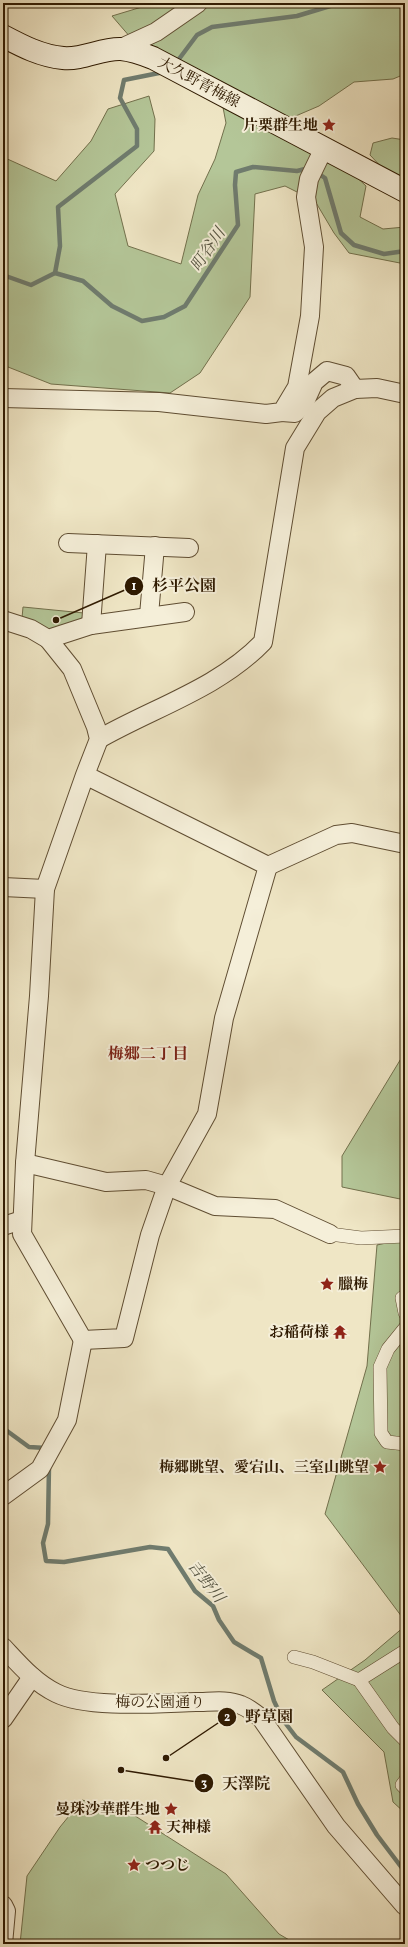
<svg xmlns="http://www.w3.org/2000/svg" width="408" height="1947" viewBox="0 0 408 1947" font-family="Vollkorn,'Noto Serif JP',serif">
	<rect width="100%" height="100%" fill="#efe6c5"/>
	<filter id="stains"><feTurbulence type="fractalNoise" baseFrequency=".005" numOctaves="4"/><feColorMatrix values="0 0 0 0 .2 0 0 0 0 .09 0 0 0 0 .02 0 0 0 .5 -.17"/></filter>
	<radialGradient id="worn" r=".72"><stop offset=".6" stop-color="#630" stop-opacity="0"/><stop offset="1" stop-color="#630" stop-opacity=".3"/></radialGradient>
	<g fill="#b4c698" stroke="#72704c">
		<polygon points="155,3 405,3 405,74 393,79 354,82 319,106 270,127 347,168 366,186 360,217 383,229 405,227 405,264 349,253 334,233 315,201 285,186 255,194 250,297 200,373 170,393 51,384 3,365 3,320 7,299 3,296 3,157 56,181 91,141 108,109 149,96 155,119 154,151 115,194 128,246 181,264 198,195 215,159 226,123 221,97 156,67 112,16"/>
		<polygon points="392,138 405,140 405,192 370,155 373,143"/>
		<polygon points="23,607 84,613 85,623 50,630 22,618"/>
		<polygon points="405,1052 405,1200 342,1187 342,1156"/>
		<polygon points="405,1239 405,1621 325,1514 367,1366 377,1245"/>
		<polygon points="405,1626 405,1813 393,1802 384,1752 322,1690 365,1660"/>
		<polygon points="82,1800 129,1812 226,1874 279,1934 296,1944 20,1944 27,1876 60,1827"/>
	</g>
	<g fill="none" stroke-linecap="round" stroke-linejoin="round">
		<g stroke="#6f7c6f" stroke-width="4.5">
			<polyline points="176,63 197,35 212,27 297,16 340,3"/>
			<polyline points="316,172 325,178 341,233 354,245 384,254 405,251"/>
			<polyline points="55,273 60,246 58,207 137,146 137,129 120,98 124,80 164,72"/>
			<polyline points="3,275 31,285 55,273 83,281 112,306 142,321 164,317 185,306 238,225 235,185 236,172 253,167 297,171 309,168"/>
			<polyline points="3,1428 29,1447 46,1448"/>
			<polyline points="49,1466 48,1524 43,1543 46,1561 64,1562 150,1547 168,1549 195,1591 213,1606 219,1620 234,1642 261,1658 274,1701 283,1720 296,1737 343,1772 358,1804 377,1835 405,1872"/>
		</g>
		<defs>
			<g id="pedestrian">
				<polyline points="330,1234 361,1238 405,1236"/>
				<polyline points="405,1296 402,1298 405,1313"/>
				<polyline points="405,1328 388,1349 380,1367 381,1433 387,1442 405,1444"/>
				<polyline points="294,1657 313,1662 359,1680 393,1728 405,1740"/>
				<polyline points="359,1680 405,1651"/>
				<polyline points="405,1781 402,1785 405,1788"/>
			</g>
			<g id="minor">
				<polyline points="119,49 156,32 198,3"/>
				<polyline points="3,398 159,402 266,414 282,412 297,387 310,316 314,247 306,197 309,179 324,148"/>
				<polyline points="282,412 295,413 304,404 314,382 327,371 346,376 355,389"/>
				<polyline points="68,543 189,548"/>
				<polyline points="149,615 155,546"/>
				<polyline points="3,620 31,629 48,639 91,625 185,612"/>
				<polyline points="91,625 97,544"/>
				<polyline points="48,639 72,669 96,727 99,739 85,775 45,889 39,996 25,1163 22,1234 83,1340 124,1338 150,1235 167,1186 207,1114 224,1018 268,866 85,775"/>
				<path d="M 99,739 C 153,708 219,688 263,642 L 295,448 L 317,412 L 333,398 L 355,389 L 377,388 L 405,394"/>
				<polyline points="268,866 336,835 352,833 405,844"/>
				<polyline points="3,887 45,889"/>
				<polyline points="25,1163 106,1182 146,1180 167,1186 215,1206 275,1209 330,1234"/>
				<polyline points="3,1226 22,1220"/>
				<polyline points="3,1496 40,1469 67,1420 83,1340"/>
				<path d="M 3,1647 C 19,1664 35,1683 56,1693 C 88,1709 159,1703 196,1702 C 210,1702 227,1699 241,1705 C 249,1708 255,1713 261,1718 L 336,1826 L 405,1906"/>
				<polyline points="3,1719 32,1677"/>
				<polyline points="3,1905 6,1911 3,1944"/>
			</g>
			<path id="secondary" d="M 3,36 C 22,46 41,56 63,58 C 83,60 102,48 121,49 C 132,50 143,54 153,58 L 405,191"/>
		</defs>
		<use href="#pedestrian" stroke="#5f4d32" stroke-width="14"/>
		<use href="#minor" stroke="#5f4d32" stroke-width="20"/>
		<use href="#secondary" stroke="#2f1a01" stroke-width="24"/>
		<use href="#pedestrian" stroke="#f5efd9" stroke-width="13"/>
		<use href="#minor" stroke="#f5efd9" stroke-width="18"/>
		<use href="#secondary" stroke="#f5efd9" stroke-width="22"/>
	</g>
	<defs>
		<symbol id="sight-bare" viewBox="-9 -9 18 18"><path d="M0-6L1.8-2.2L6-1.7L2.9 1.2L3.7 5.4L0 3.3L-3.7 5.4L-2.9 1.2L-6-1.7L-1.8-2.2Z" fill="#8f2418" stroke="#f5efd9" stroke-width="2.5" paint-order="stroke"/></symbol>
		<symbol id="temple-bare" viewBox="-9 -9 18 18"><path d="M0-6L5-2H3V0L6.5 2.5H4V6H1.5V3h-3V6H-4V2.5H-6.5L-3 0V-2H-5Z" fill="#8f2418" stroke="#f5efd9" stroke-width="2.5" paint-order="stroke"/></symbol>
	</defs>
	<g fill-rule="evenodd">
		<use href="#sight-bare" x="319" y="115" width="20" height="20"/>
		<use href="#sight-bare" x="317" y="1274" width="20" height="20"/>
		<use href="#temple-bare" x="330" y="1322" width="20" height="20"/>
		<use href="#sight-bare" x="370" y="1457" width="20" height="20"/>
		<use href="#sight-bare" x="161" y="1799" width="20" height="20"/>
		<use href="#temple-bare" x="145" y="1817" width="20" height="20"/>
		<use href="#sight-bare" x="124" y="1855" width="20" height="20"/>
	</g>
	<g text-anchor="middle" stroke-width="4" stroke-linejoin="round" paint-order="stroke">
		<g font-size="15" fill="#2f1a01" stroke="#f5efd9">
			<text transform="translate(199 82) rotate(28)" y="5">大久野青梅線</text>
			<text x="160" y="1707">梅の公園通り</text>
		</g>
		<g font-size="15" font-weight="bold" fill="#2f1a01" stroke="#f5efd9" text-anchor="end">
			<text x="318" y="130">片栗群生地</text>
			<text x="338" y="1289" text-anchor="start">臘梅</text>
			<text x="329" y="1337">お稲荷様</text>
			<text x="369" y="1472">梅郷眺望、愛宕山、三室山眺望</text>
			<text x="160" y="1814">曼珠沙華群生地</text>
			<text x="166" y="1832" text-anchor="start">天神様</text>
			<text x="145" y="1870" text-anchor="start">つつじ</text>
		</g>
		<g font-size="16" font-style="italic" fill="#545341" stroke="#f5efd9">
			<text transform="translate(207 249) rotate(-56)" y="6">町谷川</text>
			<text transform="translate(207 1581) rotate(52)" y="6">吉野川</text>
		</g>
		<g font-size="16" font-weight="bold" fill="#7a1f14" stroke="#f5efd9">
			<text x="148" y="1059">梅郷二丁目</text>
		</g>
	</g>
	<path fill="none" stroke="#2f1a01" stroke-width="1.5" d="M56 620L134 586M166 1758L227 1717M121 1770L204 1783"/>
	<g fill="#2f1a01" stroke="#f5efd9" stroke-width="1.5">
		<circle cx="56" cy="620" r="4"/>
		<circle cx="166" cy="1758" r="4"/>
		<circle cx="121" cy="1770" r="4"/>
		<circle cx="134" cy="586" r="10"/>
		<circle cx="227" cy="1717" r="10"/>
		<circle cx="204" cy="1783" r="10"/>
	</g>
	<g font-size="12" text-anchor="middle" font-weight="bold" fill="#fff">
		<text x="134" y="590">1</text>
		<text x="227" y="1721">2</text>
		<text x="204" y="1787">3</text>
	</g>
	<g font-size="16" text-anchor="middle" font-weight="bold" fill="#2f1a01" stroke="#f5efd9" stroke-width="4" stroke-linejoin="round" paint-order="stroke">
		<text x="184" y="591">杉平公園</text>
		<text x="269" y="1722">野草園</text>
		<text x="246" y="1789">天澤院</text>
	</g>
	<rect width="408" height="1947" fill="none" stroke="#efe6c5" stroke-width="16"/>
	<rect x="4" y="4" width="400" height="1939" fill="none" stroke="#2f1a01" stroke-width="2"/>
	<rect x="8" y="8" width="392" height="1931" fill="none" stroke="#2f1a01"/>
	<rect width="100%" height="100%" filter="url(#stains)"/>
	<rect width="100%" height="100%" fill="url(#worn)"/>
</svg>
